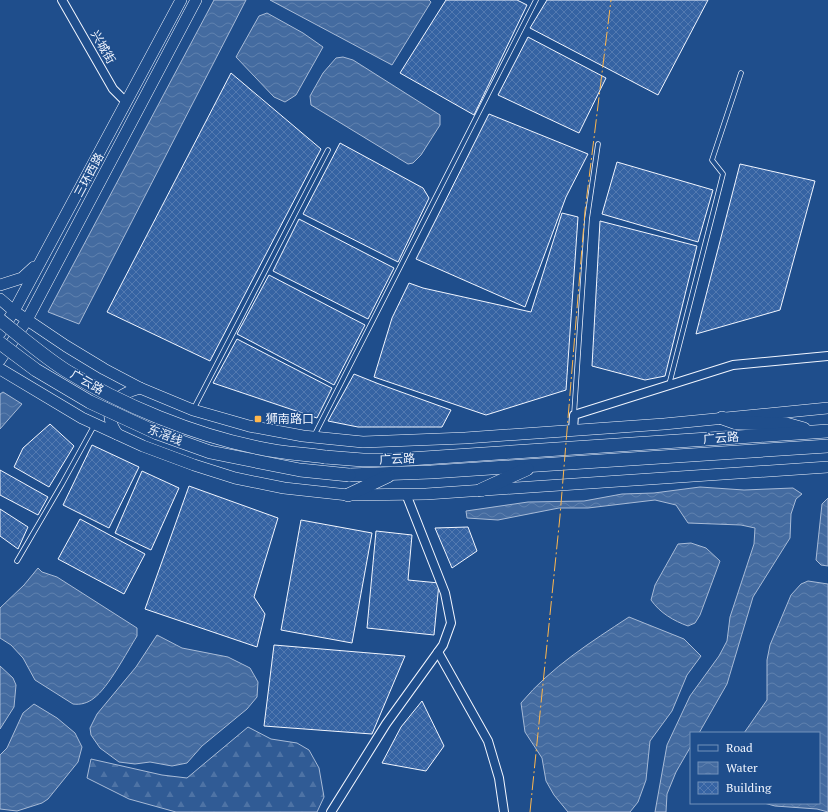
<svg xmlns="http://www.w3.org/2000/svg" width="828" height="812" viewBox="0 0 828 812" font-family="'PT Serif','Noto Sans SC',serif">
	<defs>
		<pattern id="forest-firs" width="22" height="20" patternUnits="userSpaceOnUse"><rect width="22" height="20" fill="#305b95"/><path d="M5 1l3.5 6h-7zM16 11l3.5 6h-7z" fill="#4e73a5"/></pattern>
		<pattern id="water-waves" width="16" height="10" patternUnits="userSpaceOnUse"><rect width="16" height="10" fill="#446ba0"/><path d="M0 5q4-4 8 0t8 0" fill="none" stroke="#5f81ae"/></pattern>
		<pattern id="building-cross-hatch" width="8" height="8" patternUnits="userSpaceOnUse"><rect width="8" height="8" fill="#3563a3"/><path d="M0 0l8 8M0 8l8-8" fill="none" stroke="#537ab1"/></pattern>
	</defs>
	<rect width="100%" height="100%" fill="#1f4e8c"/>
	<polygon fill="url(#forest-firs)" stroke="#a8bbd7" points="248,727 271,739 297,743 309,750 319,768 324,797 317,812 176,812 129,799 87,778 91,759 162,775 187,778"/>
	<g fill="url(#water-waves)" stroke="#a8bbd7">
		<polygon points="214,0 246,0 79,324 48,312"/>
		<polygon points="270,0 429,0 431,2 392,65"/>
		<polygon points="267,13 303,33 323,47 296,95 285,102 274,97 236,57 259,16"/>
		<polygon points="343,57 353,60 440,115 440,125 421,155 413,163 408,164 311,105 310,96 323,73 336,58"/>
		<polygon points="3,392 22,404 0,429 0,394"/>
		<polygon points="700,487 744,490 793,488 802,494 796,499 791,514 790,538 753,597 727,684 699,733 691,733 691,746 676,772 667,794 666,812 655,812 667,745 690,696 719,656 727,641 730,617 754,544 755,528 741,525 688,523 676,505 655,500 588,508 559,508 498,520 467,518 466,511 528,502 584,501 622,494 654,493"/>
		<polygon points="828,498 828,566 821,565 816,560 822,504"/>
		<path d="M 691,543 L 706,548 L 720,561 L 700,615 L 695,623 L 688,626 C 674,621 660,613 651,600 L 655,585 L 678,544 Z"/>
		<path d="M 38,568 L 42,572 L 57,577 L 137,628 L 137,636 C 127,652 108,688 94,698 C 88,703 81,705 73,704 L 35,680 L 23,658 L 11,645 L 0,638 L 0,608 L 24,585 Z"/>
		<polygon points="808,581 828,584 828,812 817,809 775,806 764,803 819,803 819,733 744,733 767,700 767,660 770,645 791,595 801,584"/>
		<path d="M 629,617 L 684,639 L 701,656 L 687,675 L 672,711 L 650,741 L 646,780 L 638,802 L 630,812 L 568,812 L 554,795 L 546,781 L 542,758 L 525,732 L 521,703 C 551,667 591,642 629,617 Z"/>
		<polygon points="157,635 182,648 228,657 250,668 258,682 257,697 247,709 202,746 187,763 172,766 150,762 135,764 119,762 100,748 91,735 90,728 97,714 136,667"/>
		<polygon points="0,666 13,678 16,685 14,707 0,729"/>
		<polygon points="34,704 57,718 75,733 82,747 78,762 48,799 42,803 17,811 0,809 0,755 7,748 23,713"/>
	</g>
	<g fill="url(#building-cross-hatch)" stroke="#f2f6ff">
		<polygon points="446,0 517,0 527,5 474,115 400,73"/>
		<polygon points="547,0 708,0 658,95 530,28"/>
		<polygon points="528,37 606,78 579,133 498,95"/>
		<polygon points="231,73 321,149 210,361 107,312"/>
		<polygon points="489,114 588,154 566,197 525,307 416,259"/>
		<polygon points="340,143 423,188 429,198 398,262 303,214"/>
		<polygon points="617,162 713,190 698,242 602,214"/>
		<polygon points="740,164 815,181 780,310 696,334"/>
		<polygon points="562,213 578,217 566,390 486,415 374,377 392,318 409,283 423,288 531,312"/>
		<polygon points="299,219 394,268 368,319 273,271"/>
		<polygon points="600,221 697,246 665,376 645,380 592,366"/>
		<polygon points="269,275 365,325 334,385 237,334"/>
		<polygon points="237,339 332,388 317,418 213,383"/>
		<polygon points="354,374 379,384 451,410 442,427 358,427 328,421"/>
		<polygon points="50,424 74,446 49,487 14,467 23,448"/>
		<polygon points="92,445 139,467 109,528 63,505"/>
		<polygon points="0,470 48,497 38,515 0,495"/>
		<polygon points="142,471 179,488 151,550 115,533"/>
		<polygon points="189,486 278,518 254,597 265,614 257,647 145,609"/>
		<polygon points="0,509 28,527 18,549 0,536"/>
		<polygon points="80,519 145,554 124,594 58,559"/>
		<polygon points="301,520 372,533 352,643 281,630"/>
		<polygon points="468,527 477,551 452,568 435,528"/>
		<polygon points="376,531 412,535 408,580 439,583 434,635 367,628"/>
		<polygon points="274,645 405,656 372,734 264,726"/>
		<polygon points="422,701 444,746 426,771 382,763 401,727"/>
	</g>
	<g fill="none" stroke-linecap="round" stroke-linejoin="round">
		<defs>
			<g id="service">
				<polyline points="669,385 723,174 712,160 741,73"/>
				<polyline points="193,410 328,150"/>
				<polyline points="574,415 587,219 598,144"/>
				<polyline points="314,436 536,0"/>
				<polyline points="17,561 62,484 95,424"/>
			</g>
			<g id="minor">
				<polyline points="62,0 113,89 126,102"/>
				<polyline points="573,430 574,415 733,365 828,356"/>
				<polyline points="438,652 488,741 499,778 504,812"/>
				<polyline points="331,812 386,724 443,645 451,623 445,593 406,494"/>
			</g>
			<g id="secondary">
				<polyline points="0,285 22,278 34,267"/>
				<polyline points="0,299 14,311 66,346 104,369 140,388 193,410 249,426 303,436 363,442 465,438 664,424 828,408"/>
				<polyline points="0,333 14,311 181,0"/>
				<polyline points="0,360 27,320 196,0"/>
				<polyline points="0,369 82,418 143,446 194,465 235,478 284,488 348,495 426,494 828,467"/>
				<path d="M 117,434 C 100,408 115,395 140,388"/>
			</g>
			<g id="primary">
				<polyline points="722,418 736,423 786,424 804,429"/>
				<polyline points="325,457 363,460 394,460 828,431"/>
				<polyline points="349,475 431,472 828,446"/>
				<polyline points="481,490 527,469"/>
				<polyline points="348,495 388,476"/>
			</g>
		</defs>
		<use href="#service" stroke="#f2f6ff" stroke-width="5.5"/>
		<use href="#minor" stroke="#f2f6ff" stroke-width="10"/>
		<use href="#secondary" stroke="#f2f6ff" stroke-width="12"/>
		<use href="#primary" stroke="#f2f6ff" stroke-width="14"/>
		<use href="#service" stroke="#1f4e8c" stroke-width="4"/>
		<use href="#minor" stroke="#1f4e8c" stroke-width="8"/>
		<use href="#secondary" stroke="#1f4e8c" stroke-width="11"/>
		<use href="#primary" stroke="#1f4e8c" stroke-width="13"/>
		<defs>
			<g id="primary-bridge">
				<path d="M 0,320 C 21,337 42,355 65,370 C 121,405 194,435 259,448 C 281,453 304,454 325,457"/>
				<polyline points="0,343 36,370 90,402 157,433 210,452 300,470 349,475"/>
			</g>
		</defs>
		<use href="#primary-bridge" stroke="#f2f6ff" stroke-width="14" stroke-linecap="butt"/>
		<use href="#primary-bridge" stroke="#1f4e8c" stroke-width="13"/>
		<polyline stroke="#ffb74d" stroke-width="1" stroke-dasharray="14 3 2 3" stroke-linecap="butt" points="530,812 560,516 585,211 611,0"/>
	</g>
	<rect fill="#ffb74d" stroke="#1f4e8c" stroke-width="1.5" x="254" y="415" width="8" height="8" rx="2"/>
	<g text-anchor="middle" stroke-width="3" stroke-linejoin="round" paint-order="stroke">
		<g font-size="12" fill="#f2f6ff" stroke="#1f4e8c">
			<text transform="translate(103 47) rotate(60)" y="4">兴城街</text>
			<text transform="translate(89 175) rotate(-62)" y="4">三环西路</text>
			<text transform="translate(87 382) rotate(30)" y="4">广云路</text>
			<text transform="translate(165 435) rotate(21)" y="4">东滘线</text>
			<text transform="translate(721 438) rotate(-4)" y="4">广云路</text>
			<text transform="translate(397 459) rotate(-2)" y="4">广云路</text>
		</g>
		<g font-size="12" fill="#f2f6ff" stroke="#1f4e8c" text-anchor="start">
			<text x="266" y="423">狮南路口</text>
		</g>
	</g>
	<rect x="690" y="732" width="130" height="72" fill="#1f4e8c" stroke="#7391ba"/>
	<rect x="698" y="745" width="20" height="6" fill="#1f4e8c" stroke="#7391ba"/>
	<text x="726" y="752" font-size="12" fill="#f2f6ff">Road</text>
	<rect x="698" y="762" width="20" height="12" fill="url(#water-waves)" stroke="#7391ba"/>
	<text x="726" y="772" font-size="12" fill="#f2f6ff">Water</text>
	<rect x="698" y="782" width="20" height="12" fill="url(#building-cross-hatch)" stroke="#7391ba"/>
	<text x="726" y="792" font-size="12" fill="#f2f6ff">Building</text>
</svg>
